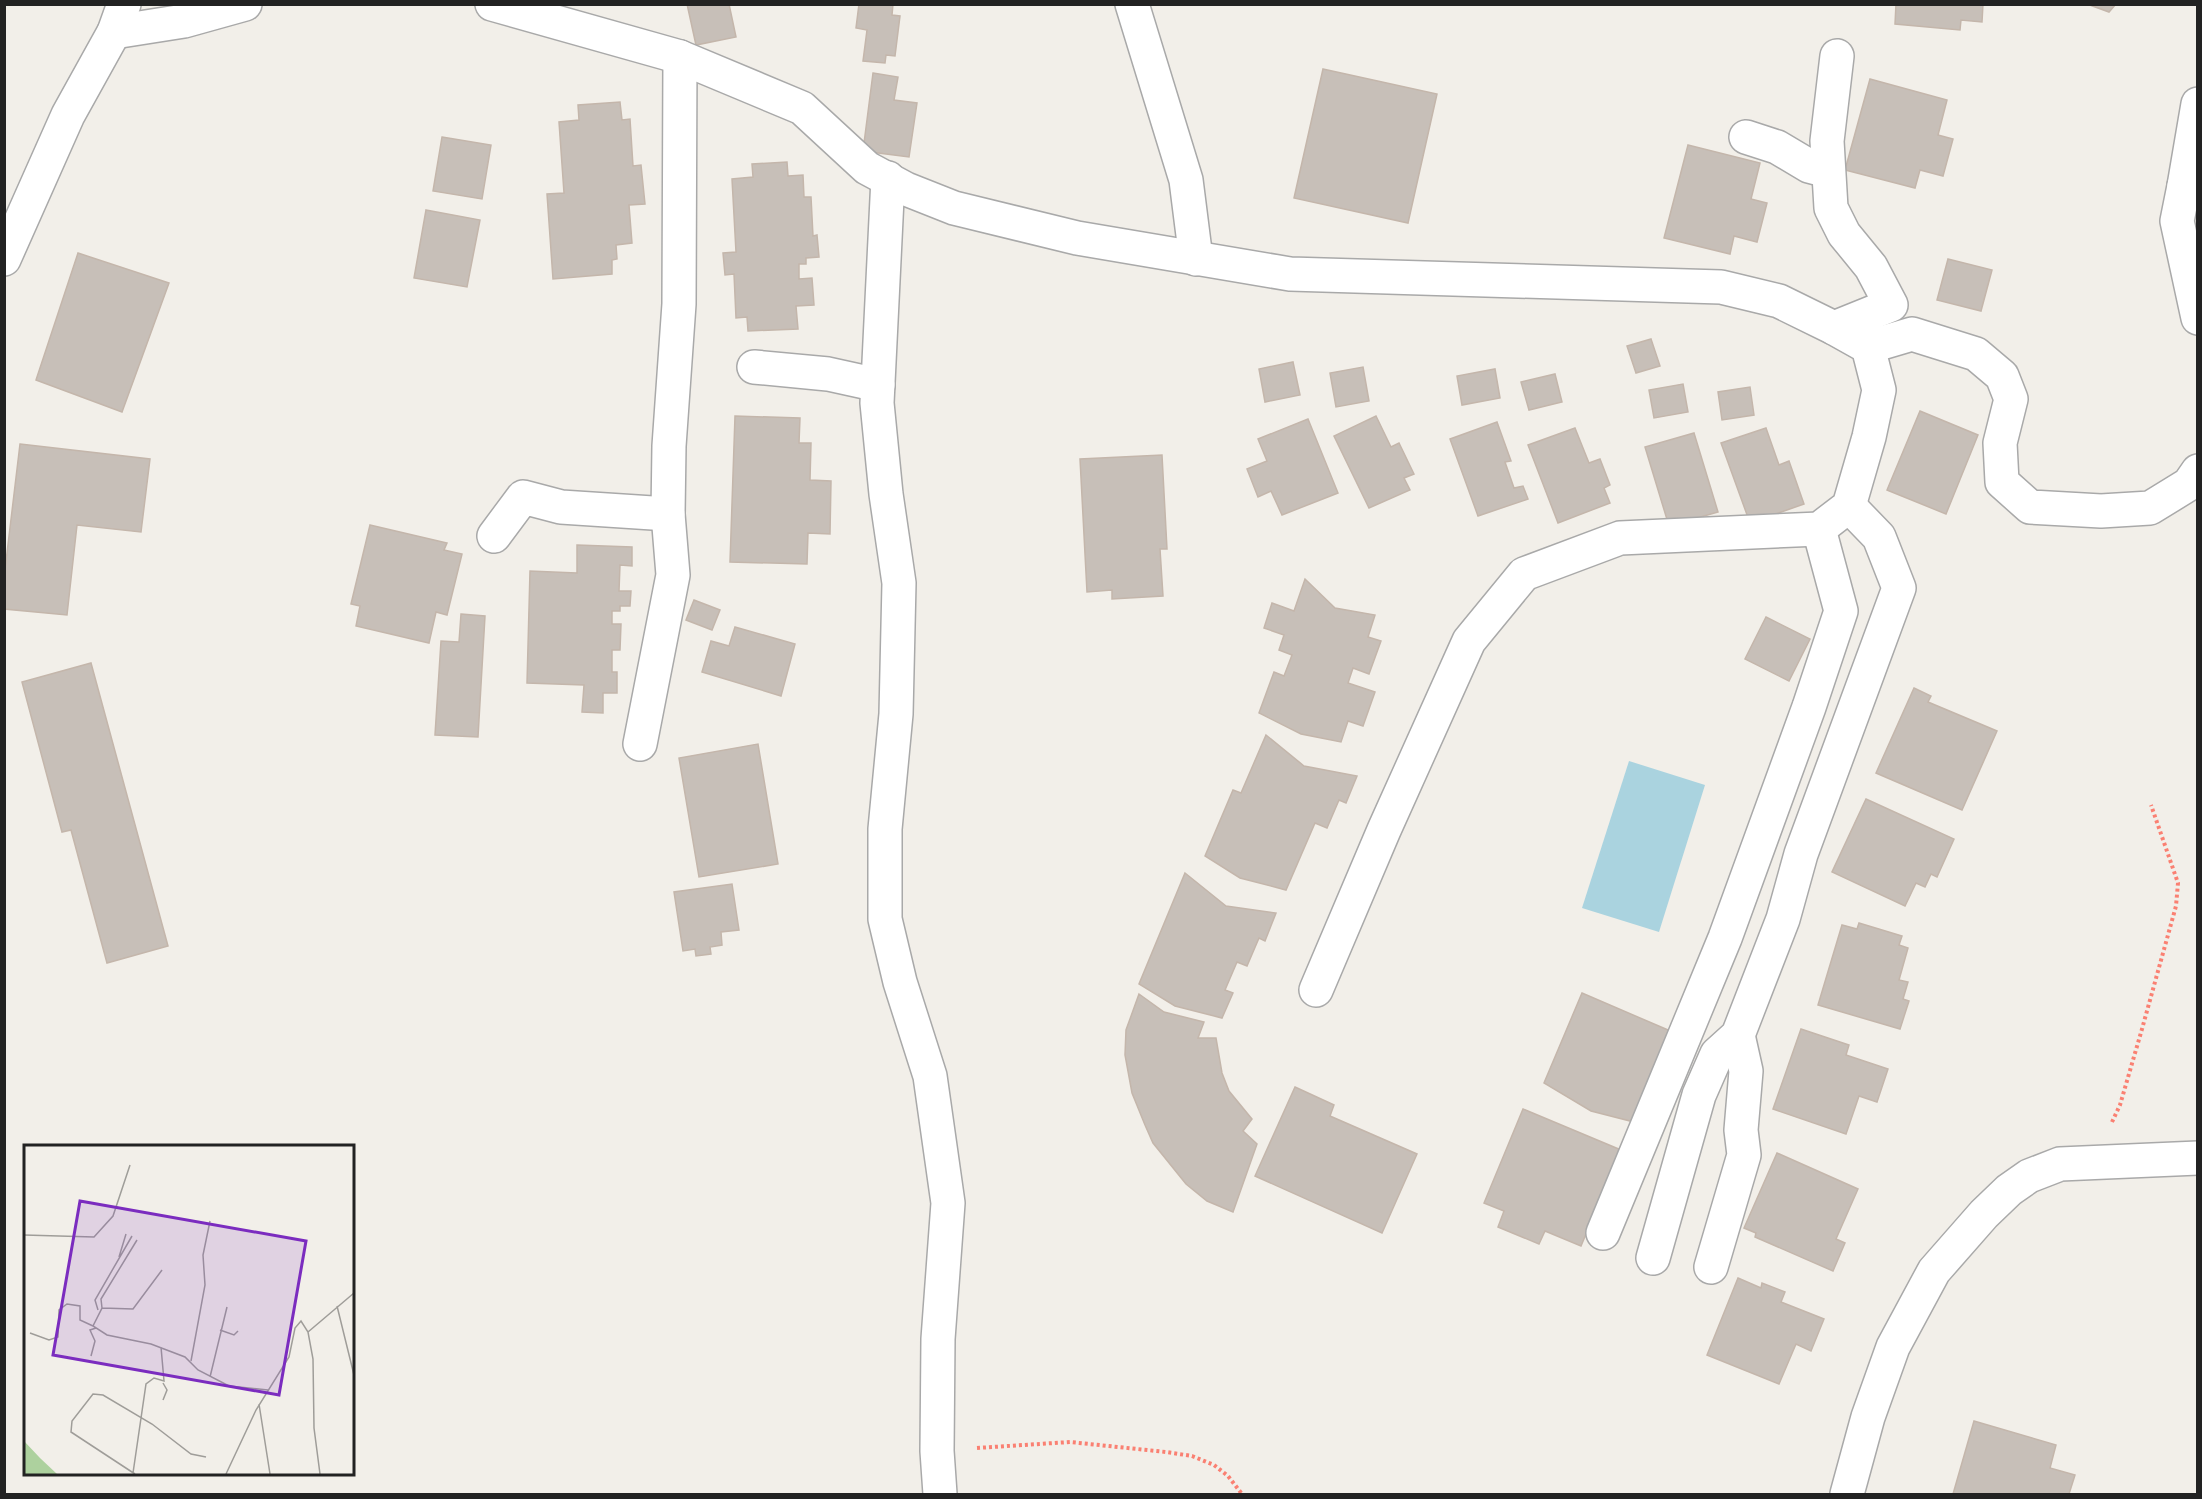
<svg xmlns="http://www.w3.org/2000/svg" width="2202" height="1499" viewBox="0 0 2202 1499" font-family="'Fira Sans',sans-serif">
	<rect width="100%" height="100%" fill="#f2efe9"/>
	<polygon fill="#aad3df" points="1629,761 1705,785 1659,932 1582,908"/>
	<g fill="#c7bfb8" stroke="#c4b6ab" stroke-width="1.5">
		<polygon points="687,4 729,4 736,37 696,45"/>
		<polygon points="859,4 893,4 892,15 900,16 895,56 886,55 885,63 863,61 867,30 856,28"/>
		<polygon points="1896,4 1983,4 1982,22 1961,20 1960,30 1895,24"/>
		<polygon points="2087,4 2116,4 2109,12"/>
		<polygon points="1323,69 1437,94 1408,223 1294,198"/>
		<polygon points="873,73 898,77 894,100 917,103 909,157 863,151"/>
		<polygon points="1870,79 1947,100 1938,135 1953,139 1943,176 1920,170 1915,188 1845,170"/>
		<polygon points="620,102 622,120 630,119 633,166 641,165 645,204 629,205 632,243 616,245 617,259 612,260 612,274 553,279 547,194 564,193 559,122 579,120 578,105"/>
		<polygon points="442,137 491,145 482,199 433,191"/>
		<polygon points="1688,145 1760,163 1751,199 1767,203 1757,242 1734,236 1730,254 1664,238"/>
		<polygon points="787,162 788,176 803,175 804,197 811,197 813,236 817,235 819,257 806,258 806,264 799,264 799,279 812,278 814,305 796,306 798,329 748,331 747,317 736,318 734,274 725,275 723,253 736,252 732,179 753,177 752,164"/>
		<polygon points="426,210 480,220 467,287 414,278"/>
		<polygon points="78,253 169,283 122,412 36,380"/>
		<polygon points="1948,259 1992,270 1981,311 1937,300"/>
		<polygon points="1651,339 1660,366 1636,373 1627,346"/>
		<polygon points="1293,362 1300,395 1265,402 1259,369"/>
		<polygon points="1363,367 1369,401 1336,407 1330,373"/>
		<polygon points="1495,369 1500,398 1462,405 1457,376"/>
		<polygon points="1555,374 1562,402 1529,410 1521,382"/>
		<polygon points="1683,384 1688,412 1654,418 1649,390"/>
		<polygon points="1750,387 1754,415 1722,420 1718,392"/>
		<polygon points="1920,411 1978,435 1946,514 1887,490"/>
		<polygon points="735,416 800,418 799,443 811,443 810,480 831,481 830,534 808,533 807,564 730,562"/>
		<polygon points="1376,416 1391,447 1399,443 1414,474 1404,478 1410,490 1369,508 1334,436"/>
		<polygon points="1308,419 1338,493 1282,515 1271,491 1258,497 1247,469 1267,461 1258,439"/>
		<polygon points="1497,422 1511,461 1505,462 1514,488 1523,486 1528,499 1478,516 1450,439"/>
		<polygon points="1575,428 1589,463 1600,459 1610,485 1604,488 1610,503 1558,523 1528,445"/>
		<polygon points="1766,428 1779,465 1789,461 1804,504 1750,523 1721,443"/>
		<polygon points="1694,433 1718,512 1669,526 1645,447"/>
		<polygon points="20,444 150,459 141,532 77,525 67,615 4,609 4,578"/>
		<polygon points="1162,455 1167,549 1160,549 1163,596 1112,599 1112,590 1087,592 1080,459"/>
		<polygon points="370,525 447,543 444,550 462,554 447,615 436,612 429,643 356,626 360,606 351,604"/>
		<polygon points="577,545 632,547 632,566 620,565 619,591 631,591 630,606 620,606 620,611 612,611 612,624 621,624 620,650 612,650 612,672 617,672 617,693 603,693 603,713 582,712 584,685 527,683 530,571 577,573"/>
		<polygon points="1305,579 1335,608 1375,615 1368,637 1381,641 1369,674 1353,668 1348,683 1375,692 1363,726 1348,721 1341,742 1301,734 1259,713 1274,672 1284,676 1292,655 1279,650 1284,635 1264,628 1272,603 1294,611"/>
		<polygon points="694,600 720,610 712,630 686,620"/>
		<polygon points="461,614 485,616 478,737 435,735 441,641 459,642"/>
		<polygon points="1766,617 1810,639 1789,681 1745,659"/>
		<polygon points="735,627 795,644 781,696 702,672 711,641 729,646"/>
		<polygon points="91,663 168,946 107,963 71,830 62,832 22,682"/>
		<polygon points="1914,688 1931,696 1928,702 1997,731 1962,810 1876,773"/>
		<polygon points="1266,735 1304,766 1357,776 1346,803 1339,800 1327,828 1315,823 1286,890 1240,878 1205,856 1233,790 1241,793"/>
		<polygon points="758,744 778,864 699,877 679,758"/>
		<polygon points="1866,799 1954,839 1937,877 1931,874 1925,887 1916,883 1905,906 1832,872"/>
		<polygon points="1185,873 1226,906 1276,913 1265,941 1259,938 1247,966 1237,962 1225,990 1233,993 1222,1018 1175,1006 1139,984"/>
		<polygon points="732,884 739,930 721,932 722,945 710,947 711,954 696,956 695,949 683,951 674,892"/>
		<polygon points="1859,923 1902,936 1899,945 1908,948 1899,980 1908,982 1903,999 1909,1001 1900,1029 1818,1005 1842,925 1857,929"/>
		<polygon points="1582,993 1675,1033 1638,1123 1591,1111 1544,1083"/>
		<polygon points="1139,994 1164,1012 1204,1022 1198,1038 1216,1038 1222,1073 1229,1091 1252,1119 1243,1131 1257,1144 1233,1212 1207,1201 1186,1184 1153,1143 1145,1125 1132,1093 1125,1055 1126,1030"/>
		<polygon points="1801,1029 1849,1045 1846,1055 1888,1069 1877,1102 1859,1096 1846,1134 1773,1109"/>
		<polygon points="1295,1087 1334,1105 1330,1116 1417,1154 1382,1233 1255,1176"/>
		<polygon points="1523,1109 1621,1150 1581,1246 1545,1231 1539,1244 1498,1227 1504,1211 1484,1203"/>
		<polygon points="1777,1153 1858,1189 1836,1239 1845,1243 1833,1271 1755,1237 1756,1233 1744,1228"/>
		<polygon points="1738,1278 1761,1288 1762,1283 1785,1292 1781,1302 1824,1319 1811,1351 1796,1344 1779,1384 1707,1355"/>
		<polygon points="1974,1421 2056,1445 2050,1468 2075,1475 2069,1494 1953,1494"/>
	</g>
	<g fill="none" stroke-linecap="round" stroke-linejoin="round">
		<defs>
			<g id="minor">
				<polyline points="492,4 680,57 802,108 867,168 906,189 954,208 1077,238 1290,274 1721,287 1779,301 1834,328 1868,347 1879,390 1869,437 1849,506 1819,529 1620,538 1524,574 1469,641 1384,830 1316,990"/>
				<polyline points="1132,4 1186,180 1196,259"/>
				<polyline points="114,32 184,21 245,4"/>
				<polyline points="1746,137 1777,147 1809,166 1828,171"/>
				<polyline points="2198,174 2184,186 2177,221 2198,318"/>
				<polyline points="888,178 877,403 886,494 899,583 896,714 885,829 885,919 900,982 930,1076 948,1203 938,1339 937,1451 940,1494"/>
				<polyline points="2184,186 2198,104"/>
				<polyline points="4,259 68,115 114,32 124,4"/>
				<polyline points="1834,328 1891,305 1871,267 1844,234 1831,208 1827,141 1837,56"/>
				<polyline points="1868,347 1912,334 1976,354 2002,376 2011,399 2000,443 2002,482 2030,507 2101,511 2150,508 2189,484 2198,471"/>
				<polyline points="754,367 828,374 878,385"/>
				<polyline points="494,536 523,497 561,507 668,514"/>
				<polyline points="640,744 673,575 668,514 669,446 679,304 680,57"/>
				<polyline points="1603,1233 1725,938 1809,707 1841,611 1819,529"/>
				<polyline points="1653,1258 1699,1095 1717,1054 1738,1035 1783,919 1801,854 1899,588 1879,537 1849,506"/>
				<polyline points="1711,1267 1744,1155 1741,1130 1746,1071 1738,1035"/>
				<polyline points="1847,1494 1868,1417 1893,1347 1934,1271 1984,1214 2009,1190 2029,1176 2060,1164 2198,1158"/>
			</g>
		</defs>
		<use href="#minor" stroke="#a9a9a9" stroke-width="36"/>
		<g stroke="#fa8072" stroke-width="4" stroke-dasharray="3 3" stroke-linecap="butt">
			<polyline points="2112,1122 2120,1105 2142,1029 2176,906 2178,883 2151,805"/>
			<polyline points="977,1448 1070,1442 1166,1452 1192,1456 1214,1465 1228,1476 1242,1494"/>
		</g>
		<use href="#minor" stroke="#fff" stroke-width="33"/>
	</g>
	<g transform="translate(24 1145)">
		<rect width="330" height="330" fill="#f2efe9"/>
		<path d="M 0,296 L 16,313 L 33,329 L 0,329 Z" fill="#add19e"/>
		<path fill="none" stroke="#9f9d99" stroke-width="1.5" d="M 0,90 L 70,92 L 89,71 L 106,20M 113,95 L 77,154 L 78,163 L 69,181 L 83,190 L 127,199 L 161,212 L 174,225 L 205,241 L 244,245M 95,112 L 102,89M 313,161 L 330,230M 78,163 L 109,164 L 138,125M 74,165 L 71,155 L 108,91M 196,185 L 210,190 L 214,186M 284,187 L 330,148M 6,188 L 25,195 L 34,192 L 35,165 L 43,159 L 56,161 L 56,175 L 69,181M 67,211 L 71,196 L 66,185 L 72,183M 167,216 L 181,140 L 179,110 L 186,76M 186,232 L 203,162M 139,255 L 143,245 L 139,238M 235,259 L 246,329M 109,328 L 122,239 L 130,233 L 140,236 L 137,202M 111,329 L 47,287 L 48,276 L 69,249 L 79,250 L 128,279 L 167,309 L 182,312M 202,329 L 232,265 L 265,212 L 271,183 L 277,176 L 284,187 L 289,214 L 290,283 L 296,329"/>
		<path fill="#7b2cbf" fill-opacity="0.15" stroke="#7b2cbf" stroke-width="3" d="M 56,56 L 282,96 L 255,250 L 29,210 Z"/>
		<rect width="330" height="330" fill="none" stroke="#222" stroke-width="3"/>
	</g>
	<rect width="2202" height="1499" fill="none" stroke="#222222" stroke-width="12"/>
</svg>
